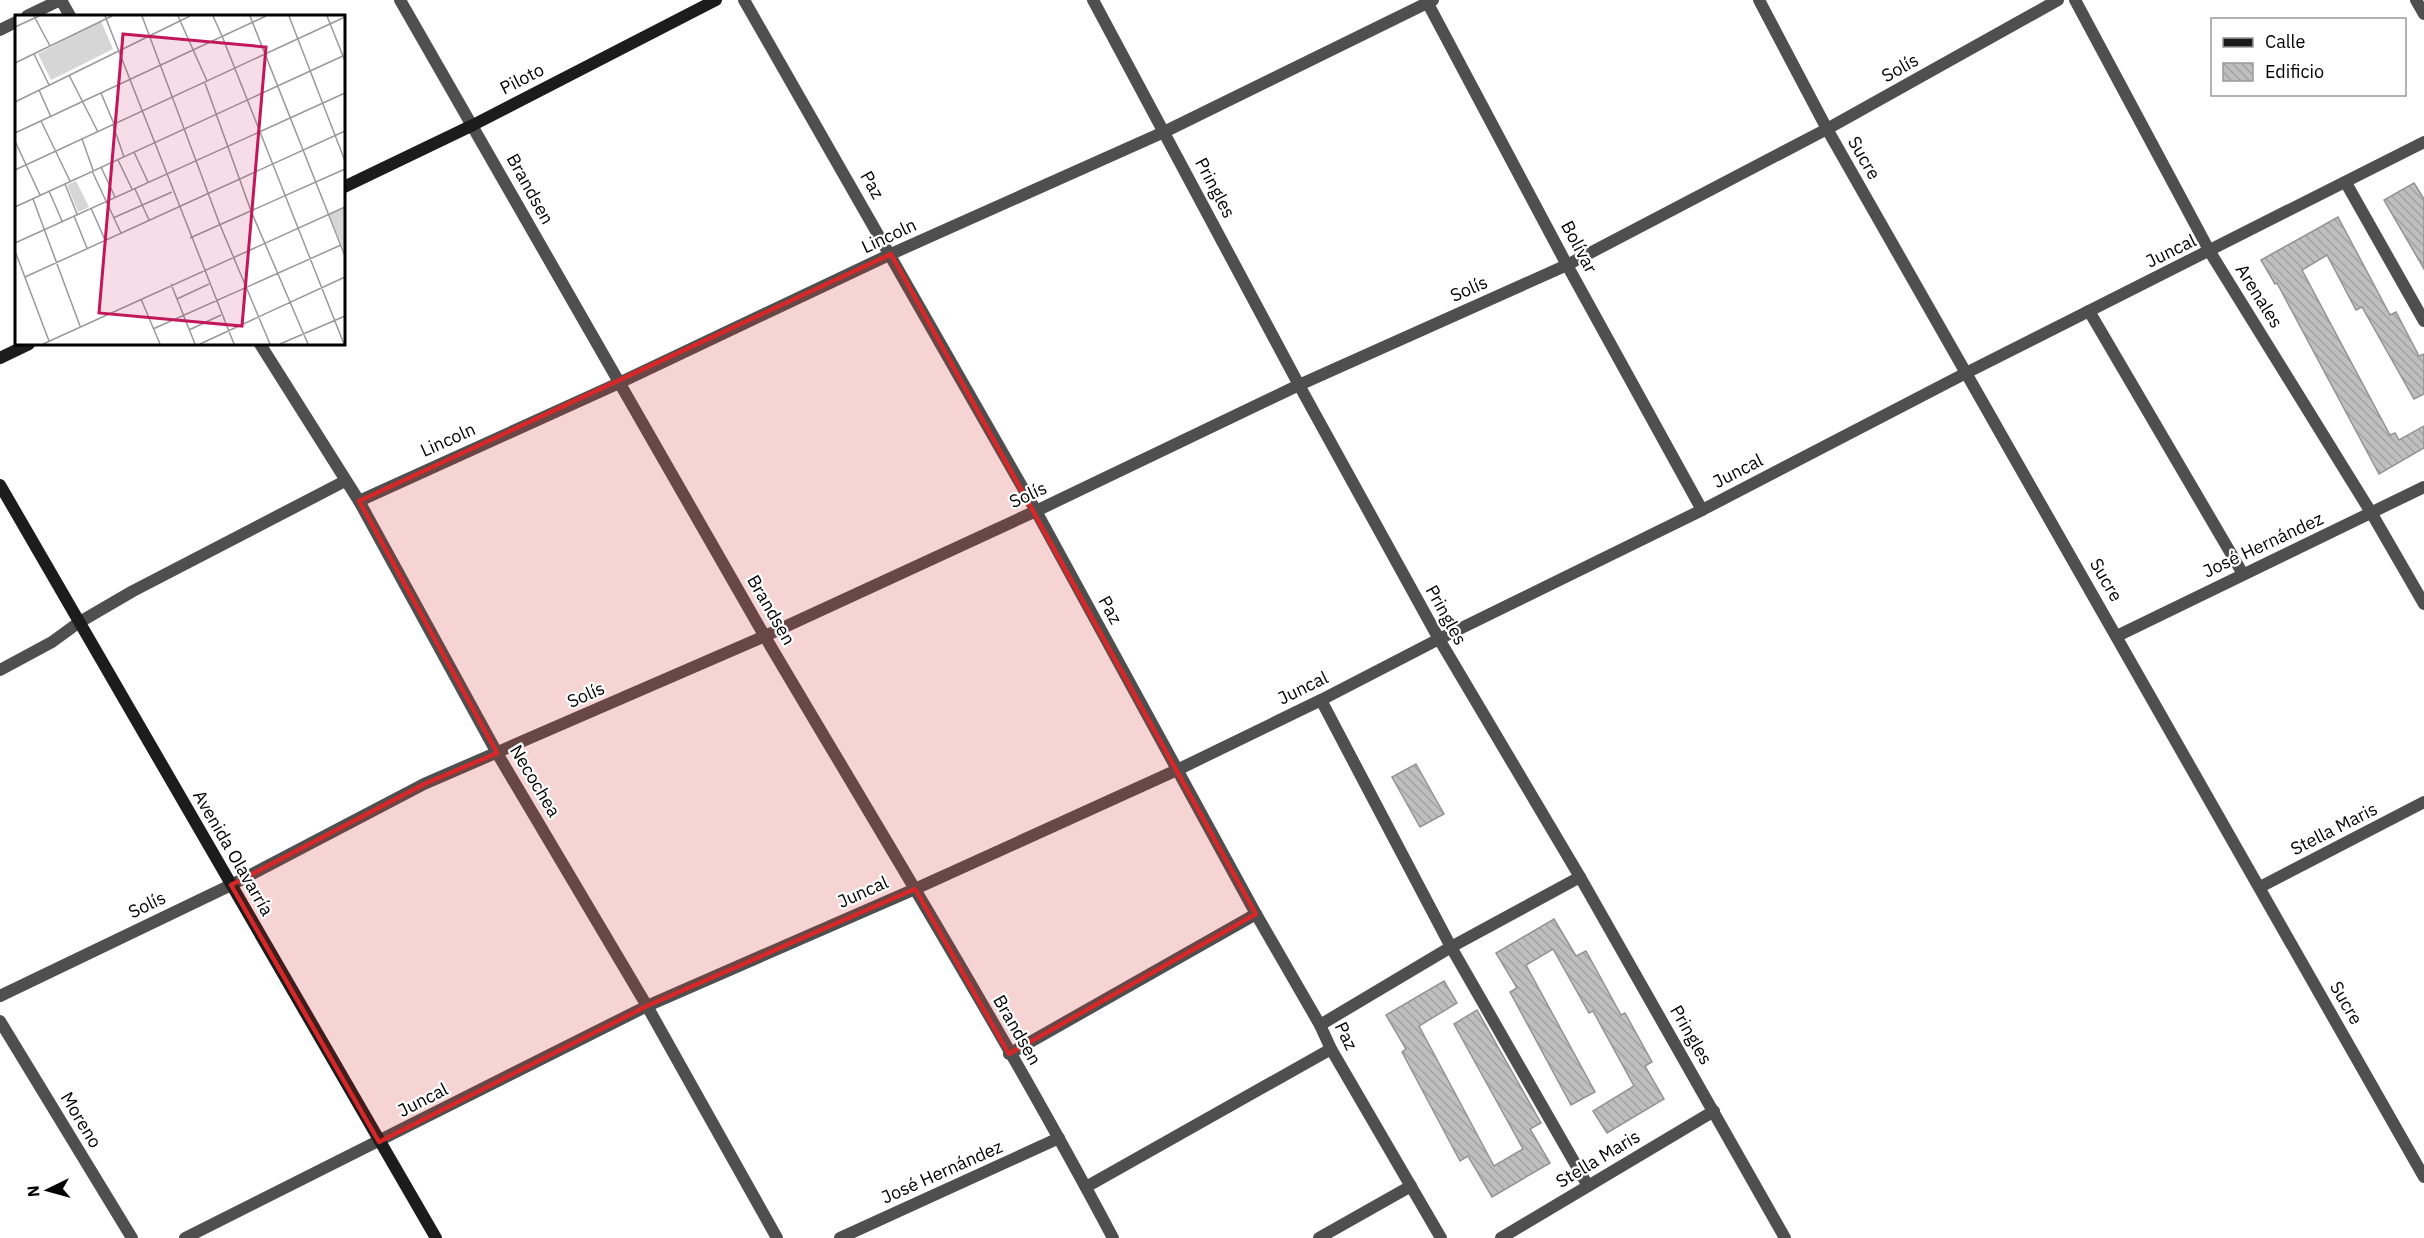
<svg xmlns="http://www.w3.org/2000/svg" width="2424" height="1238" viewBox="0 0 2424 1238" font-family="'IBM Plex Sans',sans-serif">
	<defs>
		<pattern id="building-back-hatch" width="6" height="6" patternUnits="userSpaceOnUse" patternTransform="scale(1.5)"><rect width="6" height="6" fill="#bfbfbf"/><path d="M-1 5l2 2M0 0l6 6M5-1l2 2" fill="none" stroke="#a2a2a2"/></pattern>
	</defs>
	<rect width="100%" height="100%" fill="#fff"/>
	<g fill="url(#building-back-hatch)" stroke="#939393" stroke-width="1.5">
		<polygon points="2414,183 2424,199 2424,269 2384,200"/>
		<polygon points="2338,217 2390,315 2396,312 2419,356 2424,354 2424,394 2414,399 2362,307 2356,310 2327,255 2302,270 2390,435 2395,433 2399,440 2424,426 2424,448 2379,474 2277,283 2275,284 2261,260"/>
		<polygon points="1416,764 1444,814 1420,827 1392,777"/>
		<polygon points="1554,919 1576,956 1586,951 1621,1015 1625,1013 1652,1062 1645,1066 1664,1099 1607,1133 1593,1111 1634,1086 1593,1011 1589,1013 1553,949 1526,965 1595,1092 1571,1105 1510,992 1517,988 1496,953"/>
		<polygon points="1444,981 1457,1003 1419,1026 1494,1166 1523,1149 1454,1024 1477,1010 1541,1123 1530,1129 1550,1163 1492,1197 1468,1156 1460,1161 1402,1052 1406,1049 1386,1015"/>
	</g>
	<g fill="none" stroke-linecap="round" stroke-linejoin="round">
		<g stroke="#4f4f4f" stroke-width="12">
			<polyline points="61,0 70,16"/>
			<path d="M 400,0 C 523,211 641,424 764,635 C 882,835 1004,1033 1113,1238"/>
			<polyline points="744,0 1036,511 1256,914 1320,1025 1331,1049 1441,1238"/>
			<polyline points="1093,0 1299,385 1439,639 1580,877 1785,1238"/>
			<polyline points="1426,0 1567,265 1702,510"/>
			<polyline points="1759,0 1827,129 2424,1177"/>
			<polyline points="2075,0 2210,252 2372,514 2424,604"/>
			<polyline points="2416,0 2424,14"/>
			<polyline points="27,16 60,0"/>
			<polyline points="0,30 16,22"/>
			<polyline points="2346,183 2424,321"/>
			<polyline points="2089,311 2243,574"/>
			<polyline points="260,344 359,501 497,753 647,1006 777,1238"/>
			<polyline points="359,501 619,383 891,254 1164,132 1433,0"/>
			<polyline points="2117,636 2424,487"/>
			<polyline points="0,670 52,642 78,623 133,591 345,481"/>
			<polyline points="1321,700 1451,947 1588,1186"/>
			<polyline points="2260,887 2424,802"/>
			<polyline points="0,996 231,885 424,784 765,636 1036,511 1299,385 1567,265 1827,129 2058,0"/>
			<polyline points="0,1021 132,1238"/>
			<polyline points="1320,1025 1451,947 1580,877"/>
			<polyline points="1009,1054 1256,914"/>
			<polyline points="1086,1187 1331,1049"/>
			<polyline points="185,1238 647,1006 915,889 1177,770 1321,700 1439,639 1702,510 1966,373 2424,142"/>
			<polyline points="840,1238 1059,1138"/>
			<polyline points="1319,1238 1411,1186"/>
			<polyline points="1501,1238 1714,1111"/>
		</g>
		<g stroke="#1c1c1c" stroke-width="12">
			<polyline points="344,187 473,125 716,0"/>
			<polyline points="0,358 29,344"/>
			<polyline points="0,485 436,1238"/>
		</g>
	</g>
	<path fill="#d62828" fill-opacity="0.2" stroke="#d62828" stroke-width="4.5" stroke-linejoin="round" d="M 891,254 L 1256,914 L 1009,1054 L 915,889 L 647,1006 L 379,1142 L 231,885 L 424,784 L 497,753 L 359,501 Z"/>
	<g text-anchor="middle" stroke-width="4.5" stroke-linejoin="round" paint-order="stroke">
		<g font-size="18" fill="#000" stroke="#fff">
			<text transform="translate(1900 68) rotate(-29)" y="6">Solís</text>
			<text transform="translate(522 79) rotate(-27)" y="6">Piloto</text>
			<text transform="translate(1864 158) rotate(60)" y="6">Sucre</text>
			<text transform="translate(872 185) rotate(60)" y="6">Paz</text>
			<text transform="translate(1215 188) rotate(62)" y="6">Pringles</text>
			<text transform="translate(530 189) rotate(61)" y="6">Brandsen</text>
			<text transform="translate(889 236) rotate(-25)" y="6">Lincoln</text>
			<text transform="translate(1579 247) rotate(62)" y="6">Bolívar</text>
			<text transform="translate(2171 251) rotate(-26)" y="6">Juncal</text>
			<text transform="translate(1469 289) rotate(-24)" y="6">Solís</text>
			<text transform="translate(2259 296) rotate(58)" y="6">Arenales</text>
			<text transform="translate(448 440) rotate(-24)" y="6">Lincoln</text>
			<text transform="translate(1738 471) rotate(-27)" y="6">Juncal</text>
			<text transform="translate(1028 495) rotate(-25)" y="6">Solís</text>
			<text transform="translate(2263 545) rotate(-25)" y="6">José Hernández</text>
			<text transform="translate(2106 580) rotate(60)" y="6">Sucre</text>
			<text transform="translate(771 610) rotate(60)" y="6">Brandsen</text>
			<text transform="translate(1110 610) rotate(61)" y="6">Paz</text>
			<text transform="translate(1446 615) rotate(61)" y="6">Pringles</text>
			<text transform="translate(1303 688) rotate(-26)" y="6">Juncal</text>
			<text transform="translate(586 695) rotate(-24)" y="6">Solís</text>
			<text transform="translate(535 781) rotate(59)" y="6">Necochea</text>
			<text transform="translate(2334 829) rotate(-27)" y="6">Stella Maris</text>
			<text transform="translate(233 853) rotate(60)" y="6">Avenida Olavarría</text>
			<text transform="translate(863 892) rotate(-24)" y="6">Juncal</text>
			<text transform="translate(147 905) rotate(-26)" y="6">Solís</text>
			<text transform="translate(2346 1003) rotate(60)" y="6">Sucre</text>
			<text transform="translate(1017 1030) rotate(60)" y="6">Brandsen</text>
			<text transform="translate(1691 1035) rotate(60)" y="6">Pringles</text>
			<text transform="translate(1346 1036) rotate(64)" y="6">Paz</text>
			<text transform="translate(423 1100) rotate(-27)" y="6">Juncal</text>
			<text transform="translate(81 1120) rotate(59)" y="6">Moreno</text>
			<text transform="translate(1598 1159) rotate(-31)" y="6">Stella Maris</text>
			<text transform="translate(942 1172) rotate(-24)" y="6">José Hernández</text>
		</g>
	</g>
	<g transform="translate(15 15)">
		<rect width="330" height="330" fill="#fff"/>
		<path d="M 86,6 L 98,34 L 36,65 L 23,39 ZM 330,192 L 330,237 L 314,199 Z" fill="#d6d6d6"/>
		<path d="M 61,166 L 74,192 L 63,197 L 52,170 Z" fill="#d6d6d6"/>
		<path fill="none" stroke="#999" stroke-width="1.5" d="M 19,1 L 35,31M 90,1 L 219,329M 127,1 L 205,210 L 255,329M 163,1 L 192,66M 198,1 L 207,21M 235,1 L 330,241M 274,1 L 330,146M 312,1 L 330,46M 0,12 L 24,1M 207,21 L 329,329M 19,39 L 34,70M 0,48 L 97,1M 54,60 L 83,117M 190,68 L 236,196 L 293,329M 24,75 L 36,102M 86,78 L 99,109M 0,87 L 175,1M 26,106 L 55,166M 98,110 L 109,142M 0,118 L 251,1M 67,124 L 78,155M 0,126 L 25,180M 119,137 L 133,167M 103,145 L 117,174M 86,152 L 100,182M 0,155 L 330,2M 77,156 L 106,218M 50,169 L 62,199M 120,174 L 134,205M 34,176 L 47,206M 18,184 L 65,311M 0,192 L 330,40M 76,193 L 90,225M 59,201 L 72,233M 98,203 L 157,177M 175,223 L 330,154M 0,228 L 330,78M 0,236 L 34,326M 10,262 L 330,116M 156,269 L 180,329M 126,284 L 145,329M 162,284 L 194,269M 138,314 L 326,230M 174,315 L 206,300M 28,329 L 330,192M 185,329 L 330,262M 265,329 L 330,301"/>
		<path fill="#c2185b" fill-opacity="0.15" stroke="#c2185b" stroke-width="3" d="M 108,19 L 251,32 L 227,311 L 84,298 Z"/>
		<rect width="330" height="330" fill="none" stroke="#000" stroke-width="3"/>
	</g>
	<rect x="2211" y="18" width="195" height="78" fill="#ffffff" stroke="#999999" stroke-width="1.5"/>
	<rect x="2223" y="38" width="30" height="9" fill="#1c1c1c" stroke="#999999" stroke-width="1.5"/>
	<text x="2265" y="48" font-size="18" fill="#000000">Calle</text>
	<rect x="2223" y="63" width="30" height="18" fill="url(#building-back-hatch)" stroke="#999999" stroke-width="1.5"/>
	<text x="2265" y="78" font-size="18" fill="#000000">Edificio</text>
	<g transform="translate(48 1190) rotate(265)" stroke="#ffffff" stroke-width="4.5" paint-order="stroke">
	<path d="M0-4.5L10 22L0 15L-10 22Z" fill="#000000"/>
	<text y="-9" font-size="16" font-weight="bold" text-anchor="middle" fill="#000000">N</text>
	</g>
</svg>
